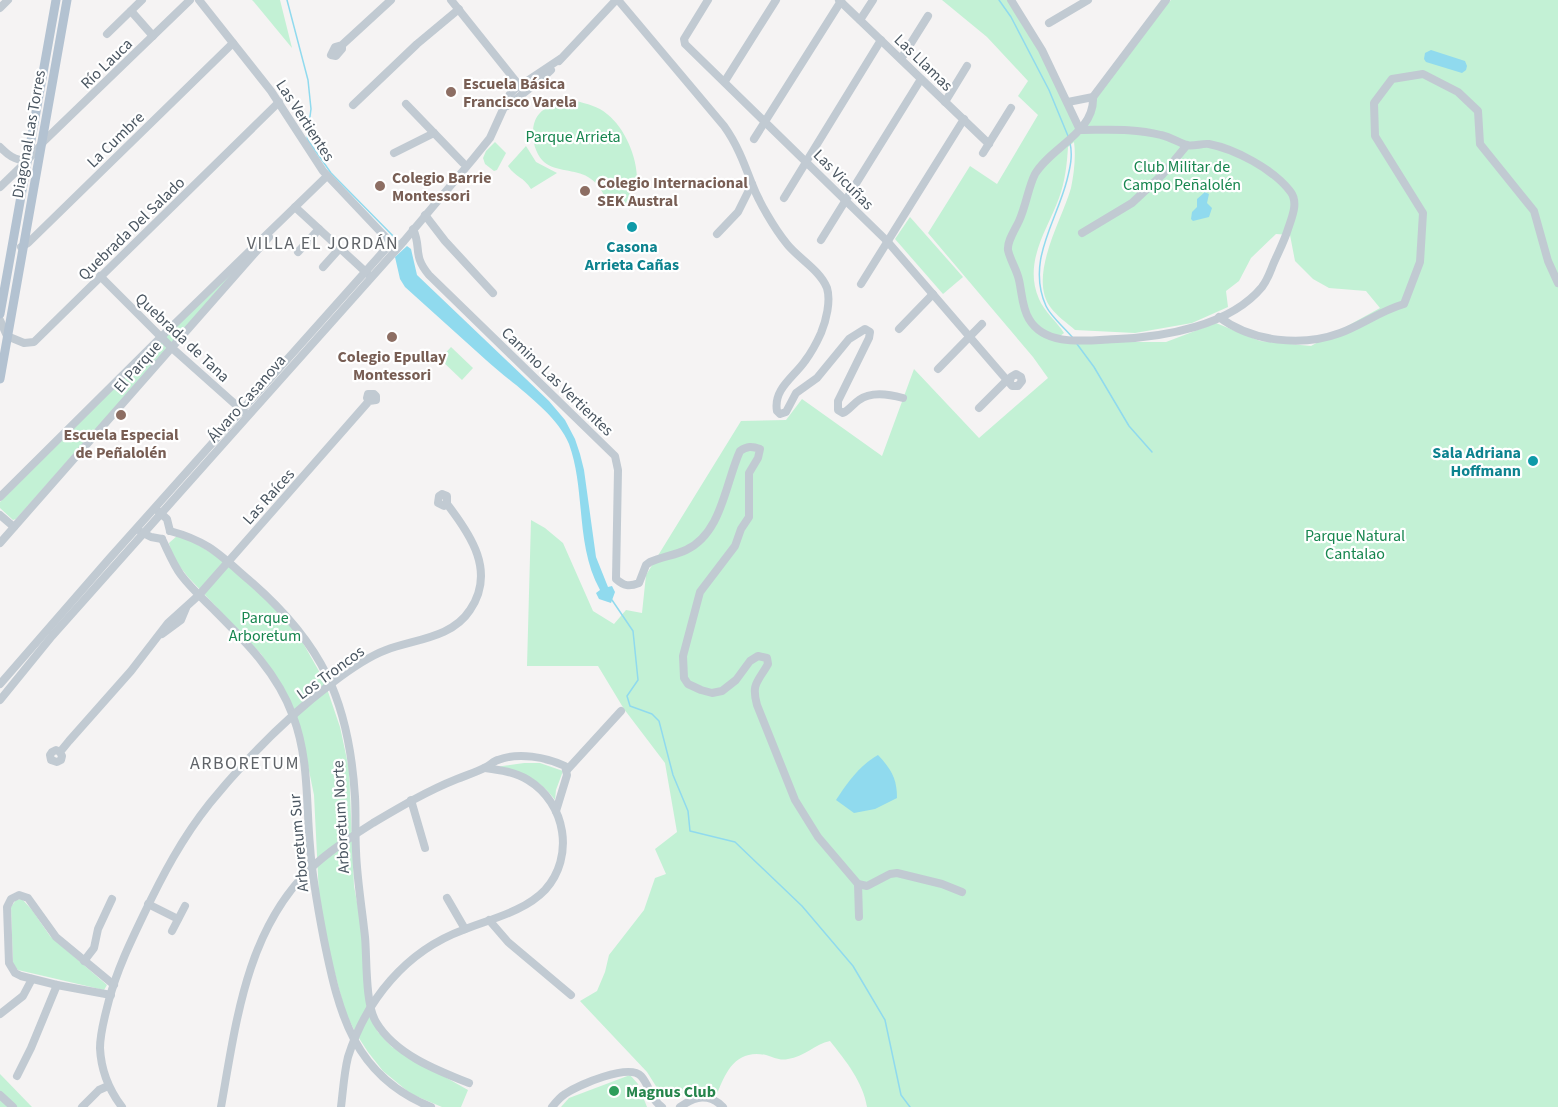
<svg xmlns="http://www.w3.org/2000/svg" width="1558" height="1107" viewBox="0 0 1558 1107" font-family="'Source Sans 3',sans-serif">
	<rect width="100%" height="100%" fill="#f5f3f3"/>
	<g fill="#c3f1d5" fill-rule="evenodd">
		<polygon points="252,0 280,0 292,48 254,2"/>
		<path d="M 942,0 L 1010,0 L 1066,99 L 1080,135 L 1097,96 L 1156,16 L 1171,0 L 1558,0 L 1558,1107 L 867,1107 C 863,1082 846,1061 830,1041 C 815,1044 804,1057 788,1059 C 779,1061 774,1057 766,1055 C 736,1049 726,1071 717,1094 C 700,1086 685,1092 668,1098 L 659,1091 L 647,1072 L 580,1001 L 597,991 L 605,972 L 609,955 L 644,910 L 655,878 L 666,874 L 655,849 L 677,832 L 665,763 L 624,709 L 598,666 L 527,666 L 531,520 L 545,528 L 563,543 L 593,611 L 614,624 L 626,610 L 642,613 L 646,575 L 741,421 L 786,420 L 802,399 L 882,456 L 914,369 L 979,438 L 1048,378 L 1033,357 L 928,233 L 970,166 L 997,184 L 1038,115 L 1018,96 L 1028,81 L 987,37 ZM 1074,142 C 1076,156 1074,174 1071,188 C 1062,220 1027,277 1051,308 C 1057,316 1067,323 1075,330 L 1135,333 L 1192,323 L 1228,307 L 1226,291 L 1239,281 L 1251,258 L 1276,234 L 1290,235 L 1295,261 L 1313,279 L 1329,288 L 1366,291 L 1380,308 L 1311,346 L 1260,341 L 1216,323 L 1166,342 L 1085,342 L 1056,339 L 1064,333 C 1057,322 1044,311 1039,299 C 1023,262 1047,231 1059,198 C 1065,182 1067,164 1068,147 Z"/>
		<path d="M 576,101 C 587,104 598,106 607,114 C 625,128 637,157 637,179 L 630,184 L 631,188 L 629,190 L 631,203 C 600,210 608,188 588,177 C 575,169 556,172 544,162 C 531,150 527,119 545,109 C 555,103 565,102 576,101 Z"/>
		<polygon points="495,142 506,153 497,170 494,171 485,164 483,158 486,151"/>
		<path d="M 526,146 L 536,162 L 557,173 L 531,189 C 524,177 515,177 508,166 Z"/>
		<polygon points="910,217 963,277 943,294 895,239"/>
		<polygon points="276,226 16,519 13,520 0,508 0,502"/>
		<polygon points="451,347 473,368 462,380 440,359"/>
		<polygon points="178,535 189,539 219,558 280,612 299,636 324,680 340,727 349,769 354,886 362,929 367,1010 378,1032 392,1047 468,1090 461,1107 442,1107 411,1094 383,1071 368,1052 355,1032 345,1011 323,929 319,896 314,795 306,756 279,681 261,654 188,577 173,558 169,543"/>
		<path d="M 524,763 L 540,763 L 563,771 L 556,790 L 555,800 C 538,777 522,773 495,767 Z"/>
		<polygon points="22,899 32,910 50,936 107,985 104,990 18,970 13,964 11,907 16,900"/>
		<polygon points="0,1074 32,1107 0,1107"/>
		<polygon points="630,1075 638,1084 647,1107 561,1107 569,1098"/>
	</g>
	<g fill="#90daee">
		<polygon points="1431,50 1465,61 1467,66 1466,70 1462,73 1426,62 1424,59 1425,53"/>
		<polygon points="1205,192 1209,194 1207,203 1212,208 1209,217 1193,221 1191,219 1192,212 1197,207 1197,199"/>
		<path d="M 407,246 L 411,249 L 417,275 L 549,401 L 565,420 L 575,439 L 580,454 L 584,470 L 596,557 L 608,587 L 612,586 L 615,592 L 611,603 L 599,599 L 596,593 L 600,590 C 575,545 586,491 569,444 C 556,412 511,383 486,360 C 459,336 432,311 405,287 L 400,279 L 395,257 Z"/>
		<path d="M 878,755 C 891,769 897,778 897,798 L 875,809 L 854,813 L 836,800 C 847,783 860,765 878,755 Z"/>
	</g>
	<g fill="none" stroke-linecap="round" stroke-linejoin="round">
		<g stroke="#90daee" stroke-width="1.5">
			<polyline points="287,0 308,80 311,109 307,139 331,173 398,241"/>
			<polyline points="999,0 1011,17 1049,90 1068,136"/>
			<path d="M 1070,143 C 1073,156 1070,168 1067,180 C 1056,223 1026,261 1046,306 C 1051,317 1065,328 1073,338"/>
			<polyline points="1077,344 1094,367 1129,426 1152,452"/>
			<polyline points="612,600 633,631 638,680 627,696 630,706 652,714 659,721 673,775 688,811 690,831 735,842 802,906 853,966 885,1020 901,1095 910,1107"/>
		</g>
		<g stroke="#c1cad2" stroke-width="8">
			<polyline points="199,0 271,91 323,171 393,245"/>
			<polyline points="451,0 522,89"/>
			<path d="M 618,0 L 724,126 C 737,144 744,163 752,184 C 759,202 774,228 787,244 C 798,258 820,270 827,288 C 831,301 826,321 821,333 C 817,342 811,353 805,361 C 794,377 773,389 777,411 L 780,414 L 786,412 L 796,393 L 817,378 L 849,339 L 865,329 L 870,332 L 869,338 L 838,401 L 838,410 L 843,413 C 849,410 853,404 859,400 C 871,391 889,394 903,398"/>
			<polyline points="708,0 684,39 685,44 887,241 1012,386 1018,386 1022,381 1021,377 1016,374 1011,377 1010,381"/>
			<polyline points="839,0 989,144"/>
			<polyline points="1011,0 1042,50 1080,130"/>
			<polyline points="0,8 8,0"/>
			<polyline points="131,11 153,36"/>
			<polyline points="860,20 873,0"/>
			<polyline points="1049,23 1088,0"/>
			<polyline points="107,34 142,0"/>
			<polyline points="342,45 335,47 331,55 336,56 342,49 342,45 391,0"/>
			<polyline points="901,59 928,16"/>
			<polyline points="559,61 616,0"/>
			<polyline points="725,81 776,0"/>
			<polyline points="945,102 967,66"/>
			<polyline points="1068,102 1093,97 1166,0"/>
			<polyline points="406,104 463,163"/>
			<polyline points="353,105 417,44 459,9"/>
			<polyline points="507,106 539,81 551,70"/>
			<path d="M 1080,130 C 1108,130 1134,128 1161,135 C 1170,137 1178,142 1186,145 C 1193,147 1202,143 1209,144 C 1235,149 1273,169 1290,191 C 1299,202 1292,217 1288,229 C 1285,239 1280,249 1276,258 C 1271,268 1269,278 1262,287 C 1230,326 1164,337 1117,339 C 1089,340 1046,348 1029,319 C 1022,308 1022,293 1019,280 C 1017,270 1010,260 1008,250 C 1007,241 1015,230 1019,221 C 1026,206 1028,188 1035,174 C 1051,147 1095,132 1093,97"/>
			<polyline points="754,139 841,1"/>
			<path d="M 0,147 C 8,155 14,160 27,161 L 45,140 L 190,0"/>
			<polyline points="394,153 434,133"/>
			<polyline points="983,153 1011,108"/>
			<polyline points="0,187 27,161"/>
			<polyline points="784,198 881,40"/>
			<polyline points="295,207 369,275"/>
			<polyline points="425,215 445,241 493,293"/>
			<path d="M 413,229 C 422,248 412,255 429,275 L 615,456 L 618,470 L 616,579 C 624,586 629,587 639,583 L 646,565 L 650,562 C 662,557 675,555 686,550 C 722,533 725,484 740,451 C 747,446 752,446 760,449 L 758,458 L 749,473 L 749,517 L 741,529 L 735,546 L 700,592 L 683,656 L 684,678 L 688,684 L 701,690 L 712,693 L 722,691 L 736,680 L 750,661 L 758,656 L 767,658 L 768,664 C 758,682 751,683 757,705 L 795,800 L 818,837 L 858,884 L 859,917"/>
			<polyline points="1082,233 1132,203 1163,174 1187,145"/>
			<polyline points="717,234 738,212 752,184"/>
			<polyline points="821,240 921,79"/>
			<polyline points="21,247 28,243 233,43"/>
			<polyline points="298,252 319,229"/>
			<polyline points="323,267 340,248"/>
			<polyline points="100,276 172,348 245,413"/>
			<polyline points="861,284 964,119"/>
			<path d="M 1219,317 C 1252,342 1302,347 1340,333 C 1362,325 1380,311 1404,304 L 1420,262 L 1423,213 L 1375,136 L 1374,103 L 1392,79 L 1423,74 L 1458,92 L 1478,111 L 1480,144 L 1534,211 L 1548,261 L 1558,283"/>
			<polyline points="0,320 7,336 24,343 34,342 279,102"/>
			<polyline points="899,329 933,294"/>
			<polyline points="938,369 982,324"/>
			<polyline points="979,408 1007,380"/>
			<polyline points="0,497 161,337 327,176"/>
			<polyline points="158,511 167,519 170,531"/>
			<polyline points="0,515 14,527"/>
			<path d="M 170,531 C 208,541 220,555 249,580 C 322,643 349,700 355,797 C 356,815 355,833 356,851 C 357,880 362,908 365,937 C 367,958 365,1004 376,1022 C 395,1054 436,1070 469,1083"/>
			<polyline points="141,532 151,537 162,539"/>
			<path d="M 162,539 C 168,551 173,564 181,575 C 190,587 201,597 212,608 C 244,640 277,672 293,716 C 309,758 306,802 310,846 C 312,878 318,909 324,940 C 339,1014 354,1076 431,1107"/>
			<polyline points="0,543 269,237"/>
			<polyline points="162,634 181,620 186,608"/>
			<polyline points="0,684 109,559 391,243"/>
			<polyline points="0,700 52,636 404,241 473,159 490,138 510,94 515,89 560,59"/>
			<polyline points="60,752 56,750 52,752 50,755 51,760 57,762 61,760 62,756 60,752 69,741 131,671 168,623 199,595 369,401 367,398 368,394 374,394 376,396 376,400 369,401"/>
			<polyline points="567,770 621,711"/>
			<polyline points="411,800 425,848"/>
			<polyline points="858,884 867,886 890,874 897,873 942,884 962,892"/>
			<polyline points="447,898 465,929"/>
			<polyline points="148,904 178,919"/>
			<polyline points="489,920 508,942 571,995"/>
			<polyline points="172,931 185,906"/>
			<polyline points="84,961 94,948 98,929 112,899"/>
			<polyline points="111,995 57,985 21,976 15,973 9,963 7,907 11,899 19,895 28,898 56,937 114,985"/>
			<polyline points="0,1014 23,996 32,979"/>
			<polyline points="17,1076 31,1048 57,985"/>
			<polyline points="0,1095 13,1107"/>
			<polyline points="82,1107 99,1090 108,1086"/>
			<path d="M 122,1107 C 109,1090 101,1070 100,1048 C 100,1032 105,1016 109,1000 C 117,970 130,943 143,916 C 162,876 182,838 210,803 C 246,759 287,717 332,683 C 349,670 367,657 386,650 C 415,639 452,638 470,610 C 496,572 471,535 447,504 L 447,496 L 442,494 L 439,496 L 438,503 L 444,506 L 447,504"/>
			<path d="M 221,1107 C 236,1023 246,931 310,869 C 329,851 351,837 373,823 C 400,807 427,791 457,779 C 467,775 477,772 486,767 C 490,765 494,761 498,760 C 518,752 546,757 565,766 L 567,775 L 556,811"/>
			<path d="M 341,1107 C 343,1091 344,1073 348,1057 C 366,1000 406,951 463,930 C 490,919 524,912 545,890 C 575,857 566,803 528,780 C 515,772 500,770 485,768"/>
			<path d="M 552,1107 C 556,1102 560,1097 565,1094 C 578,1085 629,1063 641,1076 C 650,1086 650,1099 662,1107"/>
			<path d="M 680,1107 C 695,1096 709,1093 723,1107"/>
		</g>
		<g stroke="#b3c2d1" stroke-width="9">
			<polyline points="0,314 56,0"/>
			<polyline points="0,379 67,0"/>
		</g>
	</g>
	<g fill="#8d6e63" stroke="#fff" stroke-width="2">
		<circle cx="451" cy="92" r="6"/>
		<circle cx="380" cy="186" r="6"/>
		<circle cx="585" cy="191" r="6"/>
		<circle cx="392" cy="337" r="6"/>
		<circle cx="121" cy="415" r="6"/>
	</g>
	<g fill="#0f9aa8" stroke="#fff" stroke-width="2">
		<circle cx="632" cy="227" r="6"/>
		<circle cx="1533" cy="461" r="6"/>
	</g>
	<circle fill="#2e9e5b" stroke="#fff" stroke-width="2" cx="614" cy="1091" r="6"/>
	<g text-anchor="middle" stroke-width="4.5" stroke-linejoin="round" paint-order="stroke">
		<g font-size="16" fill="#4a5661" stroke="#fff">
			<text transform="translate(924 62) rotate(44)" y="6">Las Llamas</text>
			<text transform="translate(106 63) rotate(-44)" y="6">Río Lauca</text>
			<text transform="translate(306 120) rotate(57)" y="6">Las Vertientes</text>
			<text transform="translate(28 134) rotate(-80)" y="6">Diagonal Las Torres</text>
			<text transform="translate(115 139) rotate(-44)" y="6">La Cumbre</text>
			<text transform="translate(844 179) rotate(45)" y="6">Las Vicuñas</text>
			<text transform="translate(131 228) rotate(-44)" y="6">Quebrada Del Salado</text>
			<text transform="translate(183 337) rotate(43)" y="6">Quebrada de Tana</text>
			<text transform="translate(137 366) rotate(-49)" y="6">El Parque</text>
			<text transform="translate(558 381) rotate(44)" y="6">Camino Las Vertientes</text>
			<text transform="translate(246 398) rotate(-49)" y="6">Álvaro Casanova</text>
			<text transform="translate(268 496) rotate(-48)" y="6">Las Raíces</text>
			<text transform="translate(330 672) rotate(-36)" y="6">Los Troncos</text>
			<text transform="translate(340 817) rotate(-93)" y="6">Arboretum Norte</text>
			<text transform="translate(298 843) rotate(-95)" y="6">Arboretum Sur</text>
		</g>
		<g font-size="16" font-weight="bold" fill="#785e54" stroke="#fff" text-anchor="start">
			<text x="463" y="89">Escuela Básica<tspan x="463" dy="18">Francisco Varela</tspan></text>
			<text x="392" y="183">Colegio Barrie<tspan x="392" dy="18">Montessori</tspan></text>
			<text x="597" y="188">Colegio Internacional<tspan x="597" dy="18">SEK Austral</tspan></text>
			<text x="392" y="362" text-anchor="middle">Colegio Epullay<tspan x="392" dy="18">Montessori</tspan></text>
			<text x="121" y="440" text-anchor="middle">Escuela Especial<tspan x="121" dy="18">de Peñalolén</tspan></text>
		</g>
		<g font-size="16" fill="#17864f" stroke="#fff">
			<text x="573" y="142">Parque Arrieta</text>
			<text x="1182" y="172">Club Militar de<tspan x="1182" dy="18">Campo Peñalolén</tspan></text>
			<text x="1355" y="541">Parque Natural<tspan x="1355" dy="18">Cantalao</tspan></text>
			<text x="265" y="623">Parque<tspan x="265" dy="18">Arboretum</tspan></text>
		</g>
		<g font-size="16" font-weight="bold" fill="#0d838f" stroke="#fff">
			<text x="632" y="252">Casona<tspan x="632" dy="18">Arrieta Cañas</tspan></text>
			<text x="1521" y="458" text-anchor="end">Sala Adriana<tspan x="1521" dy="18">Hoffmann</tspan></text>
		</g>
		<g font-size="16" font-weight="bold" fill="#27864d" stroke="#fff" text-anchor="start">
			<text x="626" y="1097">Magnus Club</text>
		</g>
		<g font-size="18" letter-spacing="1.5" fill="#5f6368" stroke="#fff">
			<text x="323" y="249">VILLA EL JORDÁN</text>
			<text x="245" y="769">ARBORETUM</text>
		</g>
	</g>
</svg>
